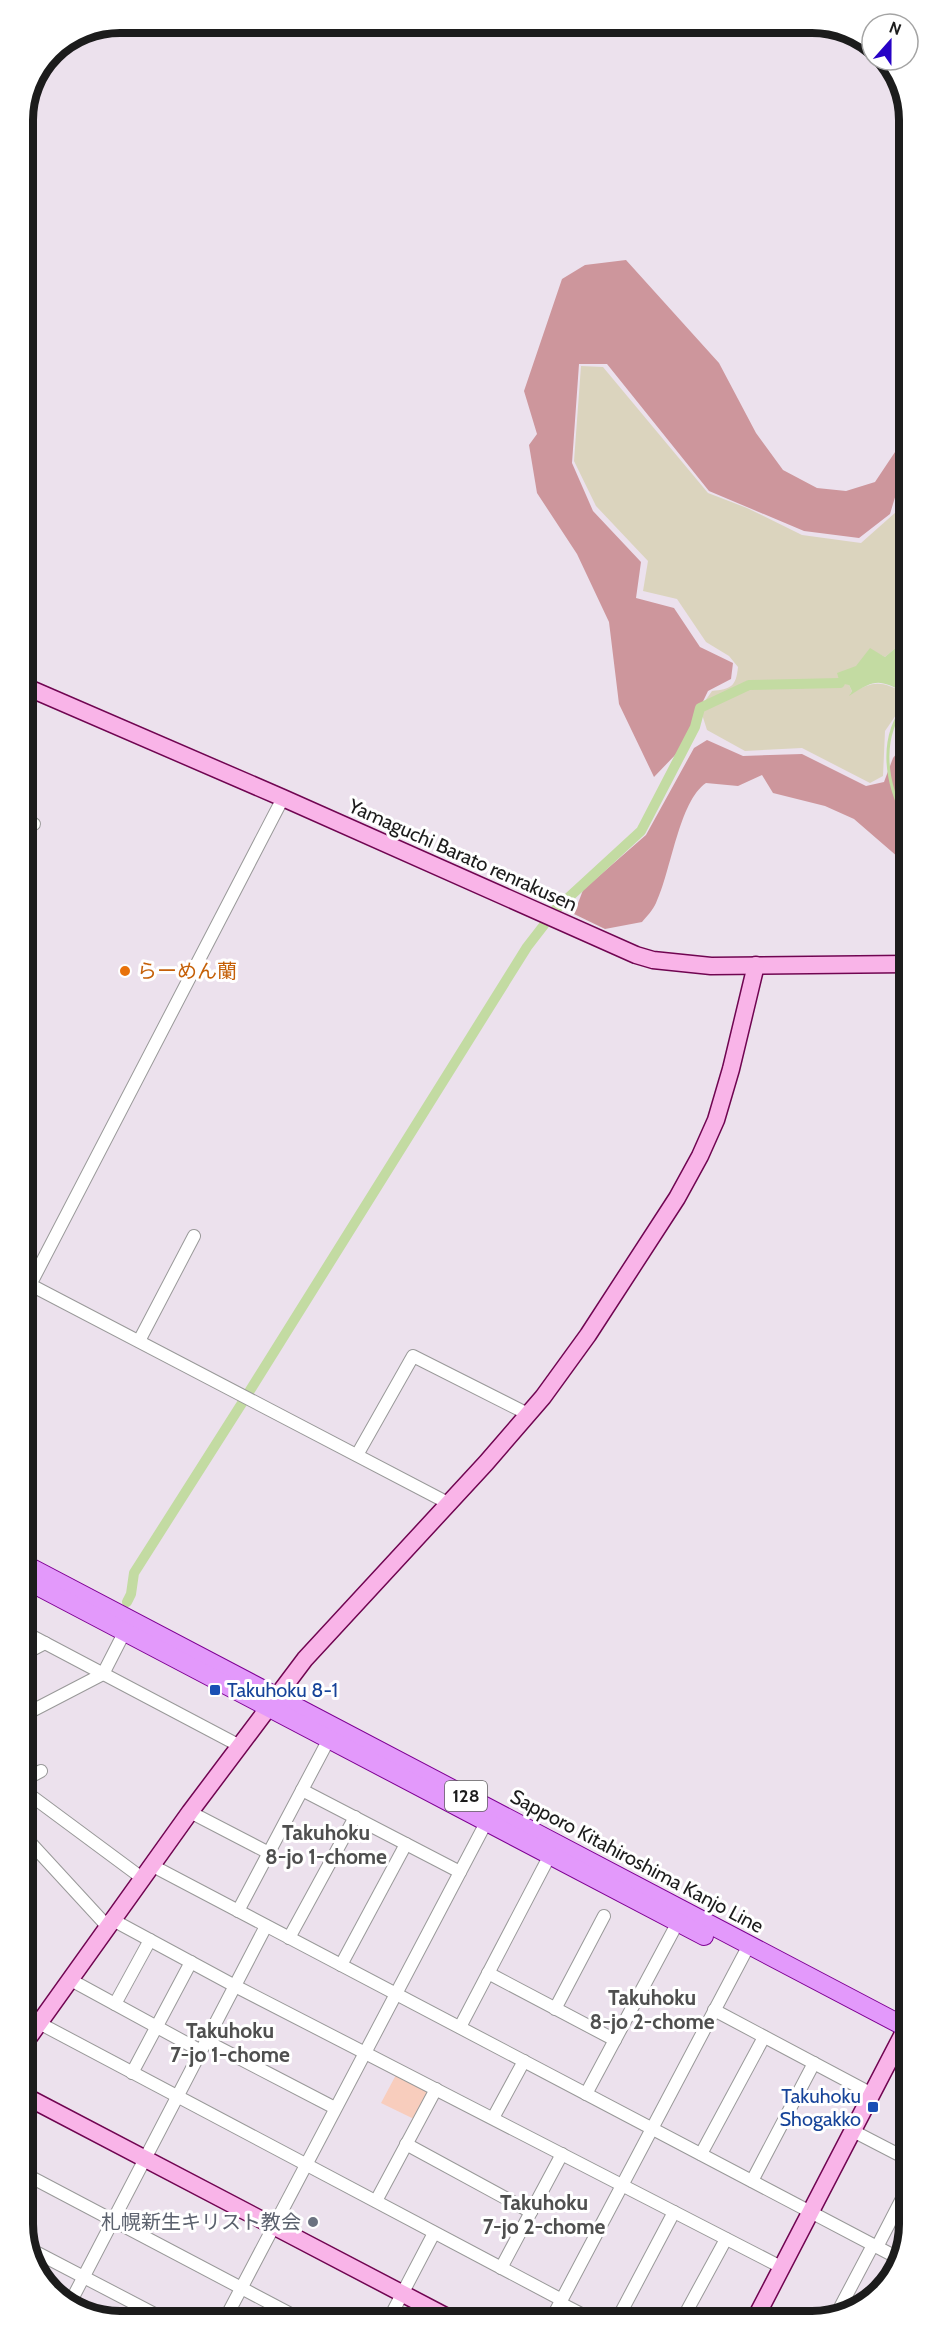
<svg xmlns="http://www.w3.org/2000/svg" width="932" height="2344" viewBox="0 0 932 2344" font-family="Cabin,'Noto Sans JP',sans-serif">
	<rect width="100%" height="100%" fill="#ece1ed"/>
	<g fill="#cd969c">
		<polygon points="626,260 719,363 756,433 783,470 817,488 846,491 875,482 905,437 905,493 896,494 890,514 859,538 804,531 709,491 607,364 579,364 572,463 593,511 641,562 636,598 674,608 700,647 733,663 731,679 708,691 679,751 654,777 619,704 609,622 577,554 537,493 529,445 537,434 524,391 562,279 585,265"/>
		<path d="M 707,740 L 743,756 L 802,754 L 866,786 L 884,782 L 893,758 L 901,748 L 906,748 L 906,864 L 854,819 L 825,806 L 773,793 L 762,775 L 738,786 L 706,783 C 679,801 671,872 656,903 C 653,910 647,916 642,922 L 605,929 L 574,914 L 583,890 L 646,835 L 694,748 Z"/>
	</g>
	<path fill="#dbd4be" d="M 581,366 L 603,367 L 708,493 L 747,508 L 802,535 L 861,543 L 905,504 L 906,614 L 897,625 L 899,645 L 885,657 L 870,649 L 857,666 L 849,685 L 852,691 L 850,694 C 875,680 880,681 906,693 L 906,718 L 896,715 L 885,731 L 883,776 L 870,783 L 802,748 L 745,751 L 707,730 L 700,708 L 712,691 C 731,689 736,687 738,667 L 729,656 L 706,642 L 677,599 L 643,591 L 648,561 L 596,506 L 574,461 Z"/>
	<polygon fill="#f8cdbd" points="397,2073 425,2089 427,2093 414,2119 381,2103"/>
	<path fill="#c3dba2" d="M 906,614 L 906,693 C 878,679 876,679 849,696 L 852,691 L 849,685 L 840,683 L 837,673 L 856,666 L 870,648 L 885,657 L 899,645 L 897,624 Z"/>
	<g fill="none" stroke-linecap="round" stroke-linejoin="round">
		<path stroke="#c3dba2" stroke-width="3" d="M 906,704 C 878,739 886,784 906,821"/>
		<g stroke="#c3dba2" stroke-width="10">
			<polyline points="555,910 641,831 695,727 700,708 749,685 840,683"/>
			<polyline points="249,1392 527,947 544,925"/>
			<polyline points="127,1602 131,1594 134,1573 244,1400"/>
		</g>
		<defs>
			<g id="street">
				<polyline points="24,819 34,824"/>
				<polyline points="25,1282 448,1503"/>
				<polyline points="30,1285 283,798"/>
				<polyline points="139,1341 194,1236"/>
				<polyline points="357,1455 413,1356 528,1414"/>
				<polyline points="26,1633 240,1746"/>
				<polyline points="26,1653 45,1643"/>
				<polyline points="26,1714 103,1674 125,1631"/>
				<polyline points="26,1779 41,1771"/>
				<polyline points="302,1790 460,1872"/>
				<polyline points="26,1792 142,1878"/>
				<polyline points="190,1812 269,1853"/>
				<polyline points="27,1839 107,1926"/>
				<polyline points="151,1865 898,2258"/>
				<polyline points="238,1911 329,1739"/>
				<polyline points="111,1919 235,1986 781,2267"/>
				<polyline points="289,1938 355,1817"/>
				<polyline points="341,1965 406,1844"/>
				<polyline points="488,1973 615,2040"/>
				<polyline points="69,1979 201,2051"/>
				<polyline points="115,2004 150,1940"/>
				<polyline points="555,2009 604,1916"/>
				<polyline points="714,2010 872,2094"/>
				<polyline points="39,2023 562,2300"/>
				<polyline points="460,2027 550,1855"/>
				<polyline points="206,2041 335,2108"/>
				<polyline points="132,2073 191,1962"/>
				<polyline points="586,2094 678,1922"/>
				<polyline points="493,2118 524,2061"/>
				<polyline points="853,2131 909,2160"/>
				<polyline points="406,2144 531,2212"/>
				<polyline points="701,2154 764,2037"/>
				<polyline points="27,2175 302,2320"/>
				<polyline points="752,2181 814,2063"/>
				<polyline points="376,2201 436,2089"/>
				<polyline points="877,2247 909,2185"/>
				<polyline points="28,2248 168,2321"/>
				<polyline points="501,2268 562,2154"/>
				<polyline points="845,2299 858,2306"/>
				<polyline points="560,2303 589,2318"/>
				<polyline points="69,2305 266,1926"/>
				<polyline points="835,2317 873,2245"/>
				<polyline points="552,2318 749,1945"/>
				<polyline points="618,2318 674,2212"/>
				<polyline points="683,2318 726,2239"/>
				<polyline points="389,2319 434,2233"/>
				<polyline points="224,2321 489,1817"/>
			</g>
			<g id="secondary">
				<polyline points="24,686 283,798 636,955 653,960 711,966 907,964"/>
				<polyline points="27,2040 190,1812 305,1659 486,1463 543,1397 588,1335 677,1198 700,1156 716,1120 731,1069 756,965"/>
				<polyline points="27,2097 451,2319"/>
				<polyline points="756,2317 906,2028"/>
			</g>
			<g id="primary">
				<polyline points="26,1565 909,2029"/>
				<polyline points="26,1580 704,1936"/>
			</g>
		</defs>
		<use href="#street" stroke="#999" stroke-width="14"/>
		<use href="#secondary" stroke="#700551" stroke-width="19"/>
		<use href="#primary" stroke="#7e0193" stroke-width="20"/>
		<use href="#street" stroke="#fff" stroke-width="12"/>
		<use href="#secondary" stroke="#f9b4e8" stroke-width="16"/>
		<use href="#primary" stroke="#e399fb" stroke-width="18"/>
	</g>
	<circle fill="#e8710a" stroke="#fff" stroke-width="2" cx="125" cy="971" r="6"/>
	<g fill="#1a4fb4" stroke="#fff" stroke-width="2">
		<rect x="209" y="1684" width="12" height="12" rx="3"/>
		<rect x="867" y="2101" width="12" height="12" rx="3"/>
	</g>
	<circle fill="#6b7280" stroke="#fff" stroke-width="2" cx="313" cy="2222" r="6"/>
	<g text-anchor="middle" stroke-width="6" stroke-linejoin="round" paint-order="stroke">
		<rect fill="#fff" stroke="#606060" stroke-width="1.5" x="445" y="1781" width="42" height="30" rx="4.5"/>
		<g font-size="18" font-weight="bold" fill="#1c1c1c">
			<text x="466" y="1802">128</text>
		</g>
		<g font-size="20" fill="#1c1c1c" stroke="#fff">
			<text transform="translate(463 855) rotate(24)" y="7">Yamaguchi Barato renrakusen</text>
			<text transform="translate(637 1861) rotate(28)" y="7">Sapporo Kitahiroshima Kanjo Line</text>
		</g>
		<g font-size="20" fill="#c56008" stroke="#fff" text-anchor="start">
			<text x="137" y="978">らーめん蘭</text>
		</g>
		<g font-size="20" fill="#164399" stroke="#fff" text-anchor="start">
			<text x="227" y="1697">Takuhoku 8-1</text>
			<text x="861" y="2103" text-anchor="end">Takuhoku<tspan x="861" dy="23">Shogakko</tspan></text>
		</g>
		<g font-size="20" fill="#5b616d" stroke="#fff" text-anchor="end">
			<text x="301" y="2229">札幌新生キリスト教会</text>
		</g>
		<g font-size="21" font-weight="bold" fill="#4f4f4f" stroke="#fff">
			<text x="326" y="1840">Takuhoku<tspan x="326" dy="24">8-jo 1-chome</tspan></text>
			<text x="652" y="2005">Takuhoku<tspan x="652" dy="24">8-jo 2-chome</tspan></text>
			<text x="230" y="2038">Takuhoku<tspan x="230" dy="24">7-jo 1-chome</tspan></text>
			<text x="544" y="2210">Takuhoku<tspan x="544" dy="24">7-jo 2-chome</tspan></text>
		</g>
	</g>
	<path d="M0 0H932V2344H0ZM120 33H812A87 87 0 0 1 899 120V2224A87 87 0 0 1 812 2311H120A87 87 0 0 1 33 2224V120A87 87 0 0 1 120 33Z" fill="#fff" fill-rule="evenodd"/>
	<path fill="none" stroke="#1c1c1c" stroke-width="8" d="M120 33H812A87 87 0 0 1 899 120V2224A87 87 0 0 1 812 2311H120A87 87 0 0 1 33 2224V120A87 87 0 0 1 120 33Z"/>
	<g transform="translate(890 42) rotate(21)"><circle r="28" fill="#ffffff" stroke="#a4a4a4" stroke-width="1.5"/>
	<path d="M0-4.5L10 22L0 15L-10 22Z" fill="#2702c6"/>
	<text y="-9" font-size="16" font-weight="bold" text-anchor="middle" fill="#1c1c1c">N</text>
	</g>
</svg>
